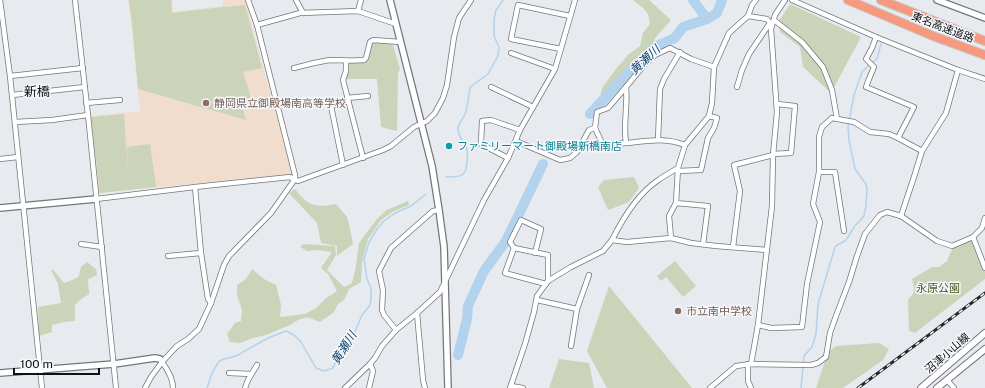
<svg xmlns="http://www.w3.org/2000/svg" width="985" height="388" viewBox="0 0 985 388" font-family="'Public Sans','Noto Sans JP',sans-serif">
	<rect width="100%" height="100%" fill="#e7ebef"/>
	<polygon fill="#f0ddcd" points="128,0 172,0 173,12 223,6 223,0 245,0 292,174 99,193 91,116 140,111 131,22"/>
	<g fill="#cbd3b9">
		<polygon points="129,0 171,0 172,13 224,7 245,5 262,68 243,72 251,97 250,98 252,103 242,106 246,120 138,89 132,22"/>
		<polygon points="633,0 649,0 671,20 655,38 652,48 600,100 602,88 616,69 628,55 640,46 643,33 650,24 648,14 643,8"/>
		<polygon points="790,4 861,37 831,93 803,67 800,47 780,32 779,21"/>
		<polygon points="376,41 393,45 400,69 398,74 397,131 381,127 377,79 346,79 350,62 366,58 371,43"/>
		<polygon points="124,114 126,147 128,170 127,147 150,144 156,187 100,193 91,117"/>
		<polygon points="634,177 639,188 629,202 608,210 598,187 604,180"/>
		<path d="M 295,189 C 308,206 315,208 336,204 L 347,217 L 350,229 L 353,244 L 337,256 L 337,246 L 321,243 L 317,223 L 289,193 Z"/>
		<polygon points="408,201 409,205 394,211 381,220 368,239 362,262 361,282 349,289 344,300 338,304 334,312 320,322 307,317 298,320 290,325 266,335 253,338 240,343 230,342 227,334 235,323 241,321 242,310 237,295 237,285 246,279 252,269 264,279 276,285 281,305 280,317 305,314 316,308 325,299 337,291 328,274 321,268 332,252 317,250 307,251 300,247 303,244 335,246 336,255 327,270 344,287 352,283 356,266 359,243 377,219 387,210"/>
		<path d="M 972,239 L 985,272 L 985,279 L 915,333 L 909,331 L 908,300 C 916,290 915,292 912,279 L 932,267 L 939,267 L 947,261 L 953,247 Z"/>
		<polygon points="675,261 696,286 683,297 666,277 661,281 657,276"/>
		<polygon points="87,262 96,269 97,275 88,279 89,294 80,300 75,305 75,321 64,322 52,325 52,332 39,336 38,307 61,303 58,284 51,270 53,270 64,283 75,279 79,276 81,267"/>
		<polygon points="609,286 692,388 607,388 587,351"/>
		<polygon points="879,343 889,349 883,360 843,388 816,388 828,352 836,346"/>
		<polygon points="559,359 589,363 594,388 549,388"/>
	</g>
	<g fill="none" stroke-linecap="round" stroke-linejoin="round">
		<g stroke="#b3d2ee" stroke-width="1.5">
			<polyline points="872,63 877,59 881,44"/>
			<path d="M 446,177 C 459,177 466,178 467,162 C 467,159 468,154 467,150 C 465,142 457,136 458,128 C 459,122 465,117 466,111 C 468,103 469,95 470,87 L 488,74 L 498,56 L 499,47 L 494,36 L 494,19 L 496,10 L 503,0"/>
			<polyline points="207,388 212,373 218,363 221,360 236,356 268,338 286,331 294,335 301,342 316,368 324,371 333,368 337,359 354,334 362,315 370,305 371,299 371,288 367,279 364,259 369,242 377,229 384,221 395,213 411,206 426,194"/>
			<polyline points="801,388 804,356 812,347 816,334 818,304 835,247 837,245 845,241 848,237 854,227 864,216 866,206 867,188 866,184 855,169 849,140 848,127 854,95 862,72 869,65"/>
		</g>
		<g stroke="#b3d2ee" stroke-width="10">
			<polyline points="693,0 707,19"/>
			<polyline points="590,114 631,70 656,46 675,38 683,27 707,19 717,13 722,0"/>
			<polyline points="458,355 467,319 468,306 484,271 506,241 542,166 543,164"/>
		</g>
		<defs>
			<g id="minor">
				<polyline points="0,0 10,76 42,388"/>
				<polyline points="75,0 88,115 116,388"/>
				<polyline points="296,0 303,13"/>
				<polyline points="792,0 876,37 958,70 985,79"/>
				<polyline points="358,11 361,0"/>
				<polyline points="748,16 752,5 756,0"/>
				<polyline points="774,20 802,42 823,67 832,90 837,119"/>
				<polyline points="257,25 300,13 358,11 396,24"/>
				<polyline points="876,37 872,48 866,59 874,67 869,79 866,87 914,107 898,138 922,151"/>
				<polyline points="561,49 511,39 518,5 570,16"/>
				<polyline points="511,53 555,69"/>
				<polyline points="346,61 346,71 343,80 363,158"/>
				<path d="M 294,68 C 307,65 319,61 332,60 C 343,60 354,61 364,60 L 366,58 L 370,42 L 373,40 L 400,42"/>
				<polyline points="10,76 83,68"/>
				<polyline points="491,87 533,107"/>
				<polyline points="12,95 85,87"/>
				<polyline points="347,98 368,96"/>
				<polyline points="86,103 120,100"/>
				<polyline points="15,122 52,120 88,115"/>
				<polyline points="595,128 603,145 626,143"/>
				<polyline points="658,140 660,89 664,79 680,52"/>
				<polyline points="516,141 560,160 570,158 577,152 589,130 595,128 597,112 608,108 626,87"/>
				<path d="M 685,145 C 665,137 647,141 626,143 C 623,124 628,105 626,87 L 644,65 L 655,55 L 670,48 L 691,59 L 714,67"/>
				<polyline points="773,154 791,153 795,106 777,104"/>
				<polyline points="508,158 481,144 482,121 491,120 520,130"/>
				<polyline points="0,159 18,157"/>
				<polyline points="343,165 331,106 348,101"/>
				<polyline points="678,168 676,203 708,206 703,244"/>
				<polyline points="678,171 701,170 708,138 714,128 717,118 709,116"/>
				<polyline points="819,172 835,172 844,231"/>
				<polyline points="195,187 201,253 208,299 211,303"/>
				<polyline points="96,199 195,187 290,177 298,181 383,150 391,146 414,127 427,121 435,113 443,98 447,85 454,37 459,18 471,0"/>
				<polyline points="901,216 914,177 922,151 946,113 958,70"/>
				<polyline points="973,237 985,268"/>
				<polyline points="671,238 669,216 676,203"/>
				<path d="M 612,240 C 622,220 638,194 657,181 C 664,176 671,172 678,168 L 685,145 L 709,116 L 712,103 L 714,67 L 729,33 L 748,16 L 767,19 L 770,23 L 749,54 L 742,70 L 737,87"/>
				<polyline points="81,244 102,247"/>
				<polyline points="733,247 740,191 734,165 773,155"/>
				<polyline points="514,248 548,255 548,281"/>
				<polyline points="535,253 541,229 521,220 510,242 514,248 505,273 546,284"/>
				<polyline points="168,256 201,253"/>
				<polyline points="537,300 577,309"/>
				<polyline points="417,313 423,380 425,388"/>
				<polyline points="758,325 771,328 802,327 807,284 820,222 813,204 819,172 819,137 822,127 832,118 854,122 870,132 889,134 898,138"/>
				<polyline points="396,330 384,315 382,310 383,290 379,271 391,248 433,211 439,210"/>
				<polyline points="571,346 577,309 589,275"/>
				<polyline points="748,364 748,381 751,388"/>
				<polyline points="751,364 758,325 772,206 773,155 777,112 771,29 775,15 785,0"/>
				<polyline points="229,373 251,374"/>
				<polyline points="947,380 954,388"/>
				<polyline points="511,386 523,388"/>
				<polyline points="145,388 151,377 162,362"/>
				<path d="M 173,388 C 173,378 168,370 162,362 L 177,346 L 188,339 L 199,329 L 211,303 L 224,265 L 229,256 L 271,213 L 295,179 L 295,175 L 257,25 L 248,0"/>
				<polyline points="245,388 248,380 257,365"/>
				<polyline points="345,388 370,364 375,358 382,346 396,330 417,313 440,292 484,200 508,158 520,130 555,69 575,0"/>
				<polyline points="369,388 373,371 370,364"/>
				<polyline points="510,388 525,344 534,312 537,296 548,281 571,267 603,251 612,240 627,242 671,238 691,243 716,246 767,250"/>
				<polyline points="710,388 736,366 751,364 811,365 818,363 826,357 830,333 836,316 849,282 857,256 865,234 880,215 887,212 901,216 937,241 952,246 973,237 982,228 985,218"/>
			</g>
			<g id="tertiary">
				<polyline points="390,0 432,166 439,210 444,247 448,388"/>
				<polyline points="937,0 985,18"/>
				<polyline points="0,208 96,199"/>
				<polyline points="0,373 114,364 155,358 160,359 162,362"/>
			</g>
			<g id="secondary">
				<polyline points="921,388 985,333"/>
				<polyline points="937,388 985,349"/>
			</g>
			<g id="motorway">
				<polyline points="848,0 933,36 985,55"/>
				<polyline points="881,0 985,41"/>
			</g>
		</defs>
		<use href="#minor" stroke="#73767a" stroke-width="6"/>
		<use href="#tertiary" stroke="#73767a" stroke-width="8"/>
		<use href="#secondary" stroke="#73767a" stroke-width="8"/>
		<use href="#motorway" stroke="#c5c6c6" stroke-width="10"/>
		<use href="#minor" stroke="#fff" stroke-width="4.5"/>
		<use href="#tertiary" stroke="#fff" stroke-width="5.5"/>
		<use href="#secondary" stroke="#fff" stroke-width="6"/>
		<use href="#motorway" stroke="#f6997f" stroke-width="8"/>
		<defs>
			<polyline id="rail" points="858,388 985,293"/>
		</defs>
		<use href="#rail" stroke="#252728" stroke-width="3"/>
		<use href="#rail" stroke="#f5f8fd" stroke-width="1.5" stroke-dasharray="4.5" stroke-linecap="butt"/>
	</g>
	<g fill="#8d6e63" stroke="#f5f8fd" stroke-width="1.5">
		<circle cx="206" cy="103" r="4"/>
		<circle cx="678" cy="311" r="4"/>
	</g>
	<circle fill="#0f9aa8" stroke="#f5f8fd" stroke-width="1.5" cx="449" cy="146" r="4"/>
	<g text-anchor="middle" stroke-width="3" stroke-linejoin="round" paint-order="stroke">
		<g font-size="11" fill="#0f1011" stroke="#f5f8fd">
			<text transform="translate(943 27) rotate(21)" y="4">東名高速道路</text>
			<text transform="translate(947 353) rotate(-41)" y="4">沼津小山線</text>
		</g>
		<g font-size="11" fill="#785e54" stroke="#f5f8fd" text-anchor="start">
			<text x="214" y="107">静岡県立御殿場南高等学校</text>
			<text x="686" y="315">市立南中学校</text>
		</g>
		<g font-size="11" fill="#0d838f" stroke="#f5f8fd" text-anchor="start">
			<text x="457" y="150">ファミリーマート御殿場新橋南店</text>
		</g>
		<g font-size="11" fill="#4c5921" stroke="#f5f8fd">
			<text x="938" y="292">永原公園</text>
		</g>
		<g font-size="12" font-style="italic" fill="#0f3f65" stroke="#f5f8fd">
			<text transform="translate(645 60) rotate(-43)" y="4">黄瀬川</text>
			<text transform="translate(344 348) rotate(-58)" y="4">黄瀬川</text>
		</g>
		<g font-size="13" fill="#0f1011" stroke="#f5f8fd">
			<text x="37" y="96">新橋</text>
		</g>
	</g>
	<path d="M14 368v6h85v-6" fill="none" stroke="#0f1011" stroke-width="2"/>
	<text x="20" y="368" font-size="12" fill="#0f1011" stroke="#f5f8fd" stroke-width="3" paint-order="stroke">100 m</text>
</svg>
